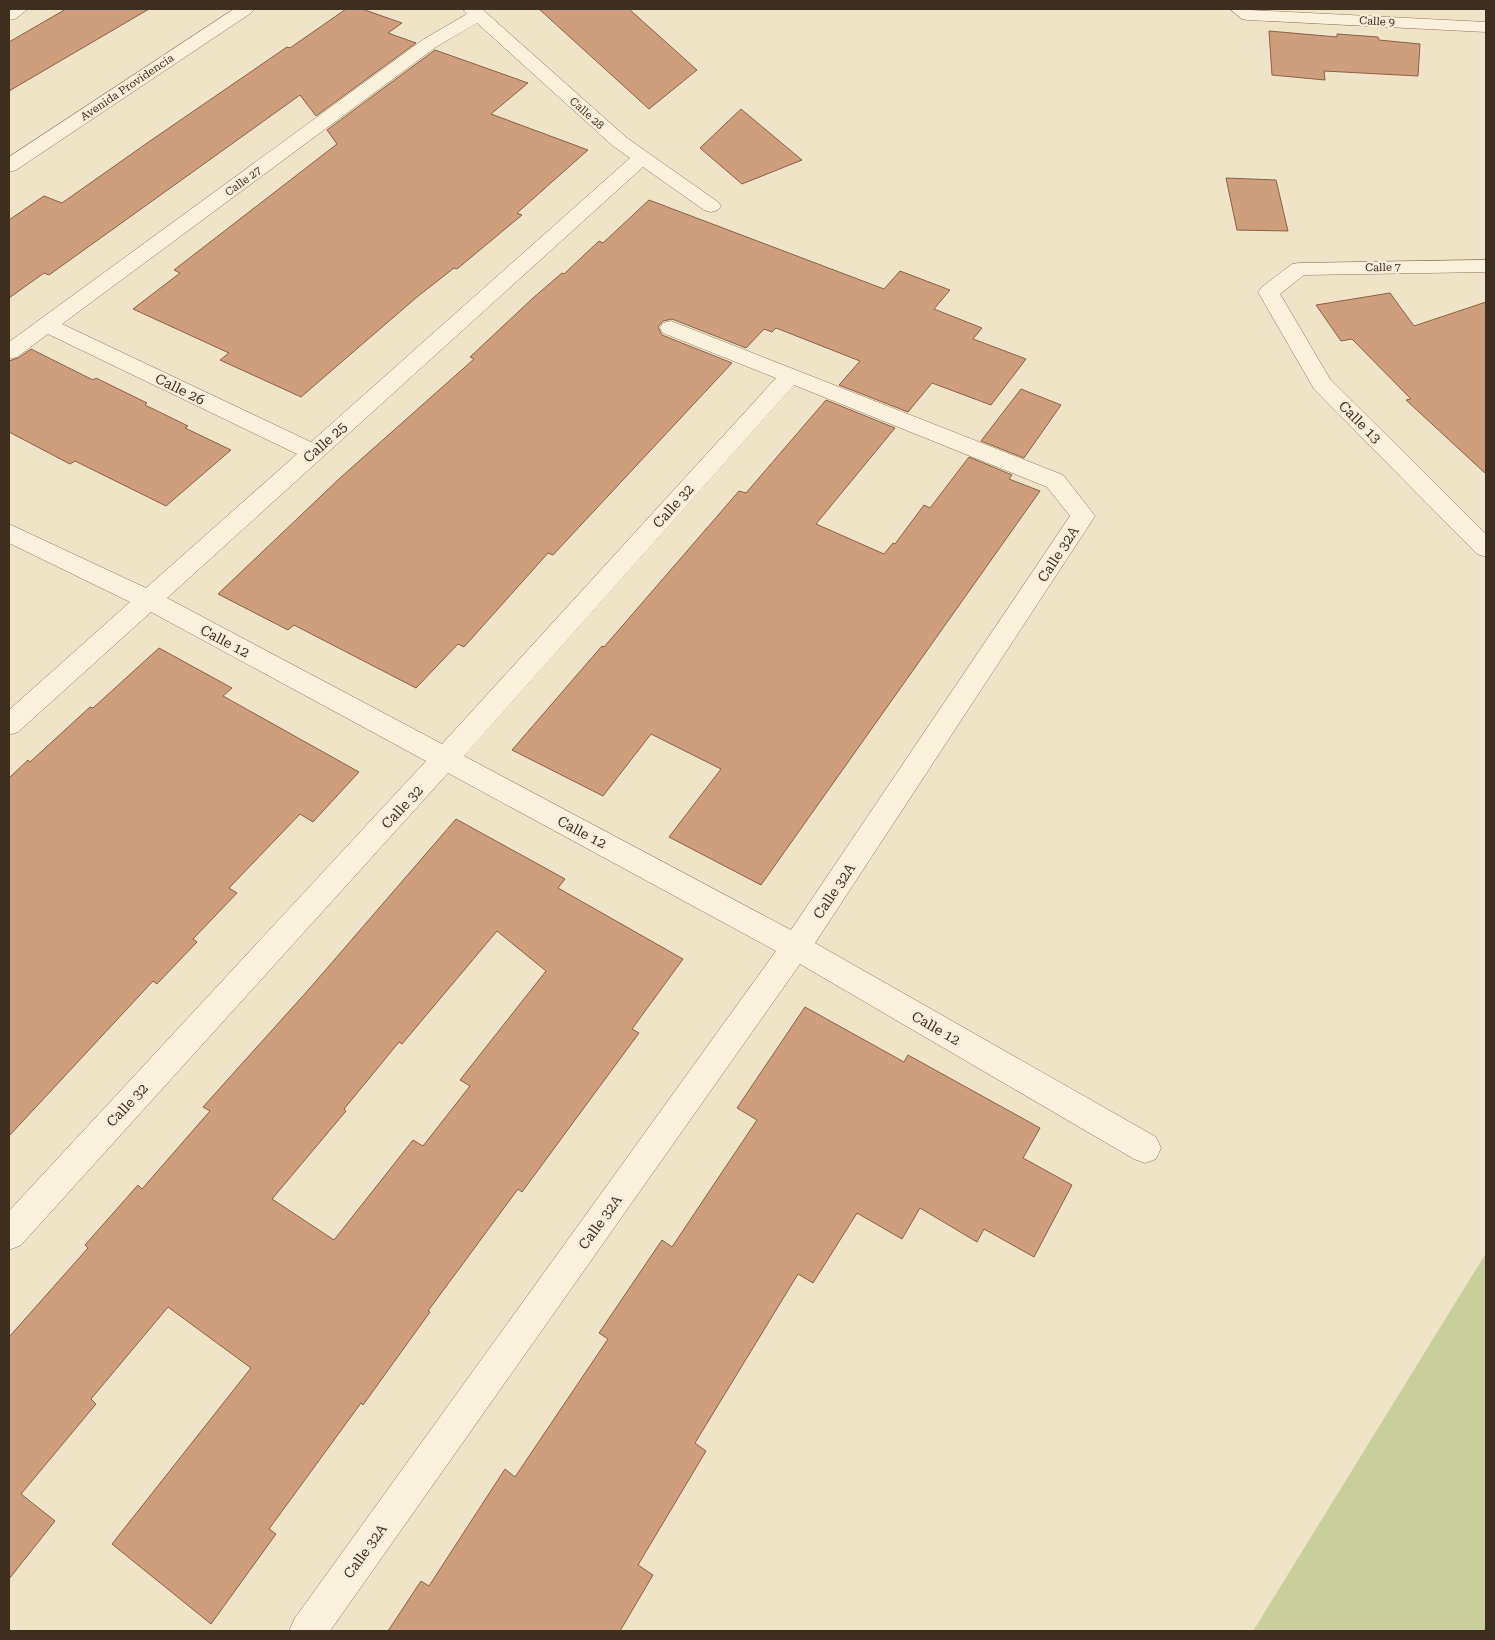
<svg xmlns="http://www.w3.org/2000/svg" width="1495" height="1640" viewBox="0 0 1495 1640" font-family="'Roboto Serif',serif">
	<rect width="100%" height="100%" fill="#f0e4c8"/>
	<polygon fill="#c9cf9b" points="1486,1253 1486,1631 1253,1631"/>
	<g fill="#cf9f7d" stroke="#8d5f41" fill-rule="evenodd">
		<polygon points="66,9 149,9 9,91 9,42"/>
		<polygon points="346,9 362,9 402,23 388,33 416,43 316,116 300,95 49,275 44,273 9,298 9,220 44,196 62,203 150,141 287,47 290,48"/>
		<polygon points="539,9 629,9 697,70 649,109"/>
		<polygon points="1269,31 1337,37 1337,34 1378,37 1379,40 1420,44 1418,76 1324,71 1325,80 1272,75"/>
		<polygon points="435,50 528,83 491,114 588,150 517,213 522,215 457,269 454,268 417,297 301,397 220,360 229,353 133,309 180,273 174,270 337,144 327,130"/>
		<polygon points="741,109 802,160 742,184 700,148"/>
		<polygon points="1226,178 1276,180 1288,231 1237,230"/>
		<polygon points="649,200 884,289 900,271 950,290 934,309 982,328 973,339 1026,359 991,405 932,383 908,412 839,385 860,361 776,328 772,332 764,329 746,348 672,319 663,321 658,327 662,335 732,363 553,555 548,553 464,647 458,644 416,688 294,625 288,630 218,594 340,478 474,359 470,357 533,298 562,273 564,274 599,241 603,243"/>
		<polygon points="1390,293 1414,326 1486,302 1486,474 1406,400 1411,399 1352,339 1341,341 1316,305"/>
		<polygon points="31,349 93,380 96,378 147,403 145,405 188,426 185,428 231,450 166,506 75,461 70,464 9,432 9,361 18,358"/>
		<polygon points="1021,389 1061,405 1024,458 981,441"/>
		<polygon points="826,400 895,428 816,524 884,554 893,543 895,544 924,505 930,508 969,457 1012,475 1009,479 1040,491 761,885 669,837 721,769 651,734 603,796 512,750 602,646 604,647 739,491 746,493"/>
		<polygon points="159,648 232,688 223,696 359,772 313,822 300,814 229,888 237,893 193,939 197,942 157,984 153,981 9,1136 9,778 28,760 30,762 90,707 93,708"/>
		<path d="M 456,819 L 565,879 L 558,888 L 683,959 L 632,1029 L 639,1033 L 522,1192 L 518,1189 L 428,1311 L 430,1312 L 363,1405 L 361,1403 L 269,1529 L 276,1534 L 211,1624 L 112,1544 L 251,1368 L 168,1307 L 91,1399 L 96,1404 L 21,1494 L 55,1521 L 9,1579 L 9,1337 L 88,1248 L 85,1245 L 138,1185 L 142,1189 L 210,1111 L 203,1107 L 310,988 ZM 497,931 L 546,971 L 460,1080 L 470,1086 L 423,1146 L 413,1140 L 334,1240 L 272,1199 L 346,1111 L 344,1109 L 399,1042 L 402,1044 Z"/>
		<polygon points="805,1007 904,1062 908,1055 1040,1128 1023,1158 1072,1185 1034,1257 984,1229 977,1242 920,1208 902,1239 857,1213 813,1283 798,1274 695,1443 706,1451 638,1565 653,1575 620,1631 388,1631 421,1581 429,1586 505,1469 515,1477 608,1339 599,1333 662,1240 672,1247 757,1120 737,1108"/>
	</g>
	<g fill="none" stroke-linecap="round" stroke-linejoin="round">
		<defs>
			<g id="minor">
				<polygon points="9,9 28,9 15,19 9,20"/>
				<path d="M 463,9 L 482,9 L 627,138 L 718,202 L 721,206 L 718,210 L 711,212 L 704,210 L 643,167 L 167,598 L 442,744 L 776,378 L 663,333 L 660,328 L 663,323 L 671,321 L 1063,475 L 1095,516 L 815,943 L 1156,1137 L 1161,1148 L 1156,1159 L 1145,1163 L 1134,1159 L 800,964 L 330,1631 L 289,1631 L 295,1618 L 776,951 L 448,773 L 21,1245 L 9,1250 L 9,1211 L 426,761 L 151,612 L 18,732 L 9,735 L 9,710 L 130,602 L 9,543 L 9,524 L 146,588 L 297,454 L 48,334 L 17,357 L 9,359 L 9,342 L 424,39 L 467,14 ZM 477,23 L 613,146 L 630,158 L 311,442 L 62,324 L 436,47 ZM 794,385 L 1047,487 L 1070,516 L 791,930 L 464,756 Z"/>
				<polygon points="1230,9 1486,22 1486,32 1248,20 1242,19"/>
				<polygon points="1486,260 1486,272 1304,275 1280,294 1330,379 1486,534 1486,557 1477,554 1314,389 1258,292 1262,287 1292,264 1299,263"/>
			</g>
			<polygon id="tertiary" points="234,9 254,9 251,13 16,170 9,172 9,157"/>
		</defs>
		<use href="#minor" stroke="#8d765c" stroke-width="1"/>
		<use href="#tertiary" stroke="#8d765c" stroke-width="1"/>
		<use href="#minor" fill="#faf1dc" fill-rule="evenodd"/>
		<use href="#tertiary" fill="#faf1dc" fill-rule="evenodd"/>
	</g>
	<g text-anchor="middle" stroke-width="4.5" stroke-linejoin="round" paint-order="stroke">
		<g font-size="11" fill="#3d2e20" stroke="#f7eed8">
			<text transform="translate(1377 21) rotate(3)" y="4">Calle 9</text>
			<text transform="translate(127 87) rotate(-34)" y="4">Avenida Providencia</text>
			<text transform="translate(587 113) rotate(42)" y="4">Calle 28</text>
			<text transform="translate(243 181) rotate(-36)" y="4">Calle 27</text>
			<text transform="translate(1383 267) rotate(-1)" y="4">Calle 7</text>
		</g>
		<g font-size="14" fill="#3d2e20" stroke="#f7eed8">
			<text transform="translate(180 389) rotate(26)" y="5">Calle 26</text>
			<text transform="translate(1360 422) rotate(45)" y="5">Calle 13</text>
			<text transform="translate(325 442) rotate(-42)" y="5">Calle 25</text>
			<text transform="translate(673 506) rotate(-48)" y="5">Calle 32</text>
			<text transform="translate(1058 554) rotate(-57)" y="5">Calle 32A</text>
			<text transform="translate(225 641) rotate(28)" y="5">Calle 12</text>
			<text transform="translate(402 807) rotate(-47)" y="5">Calle 32</text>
			<text transform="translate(582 832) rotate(28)" y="5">Calle 12</text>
			<text transform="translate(834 891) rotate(-56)" y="5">Calle 32A</text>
			<text transform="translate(936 1028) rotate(30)" y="5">Calle 12</text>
			<text transform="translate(127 1105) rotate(-47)" y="5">Calle 32</text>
			<text transform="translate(600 1222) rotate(-54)" y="5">Calle 32A</text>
			<text transform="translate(365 1551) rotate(-54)" y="5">Calle 32A</text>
		</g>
	</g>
	<rect width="1495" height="1640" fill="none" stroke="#3d2e20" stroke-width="20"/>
</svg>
